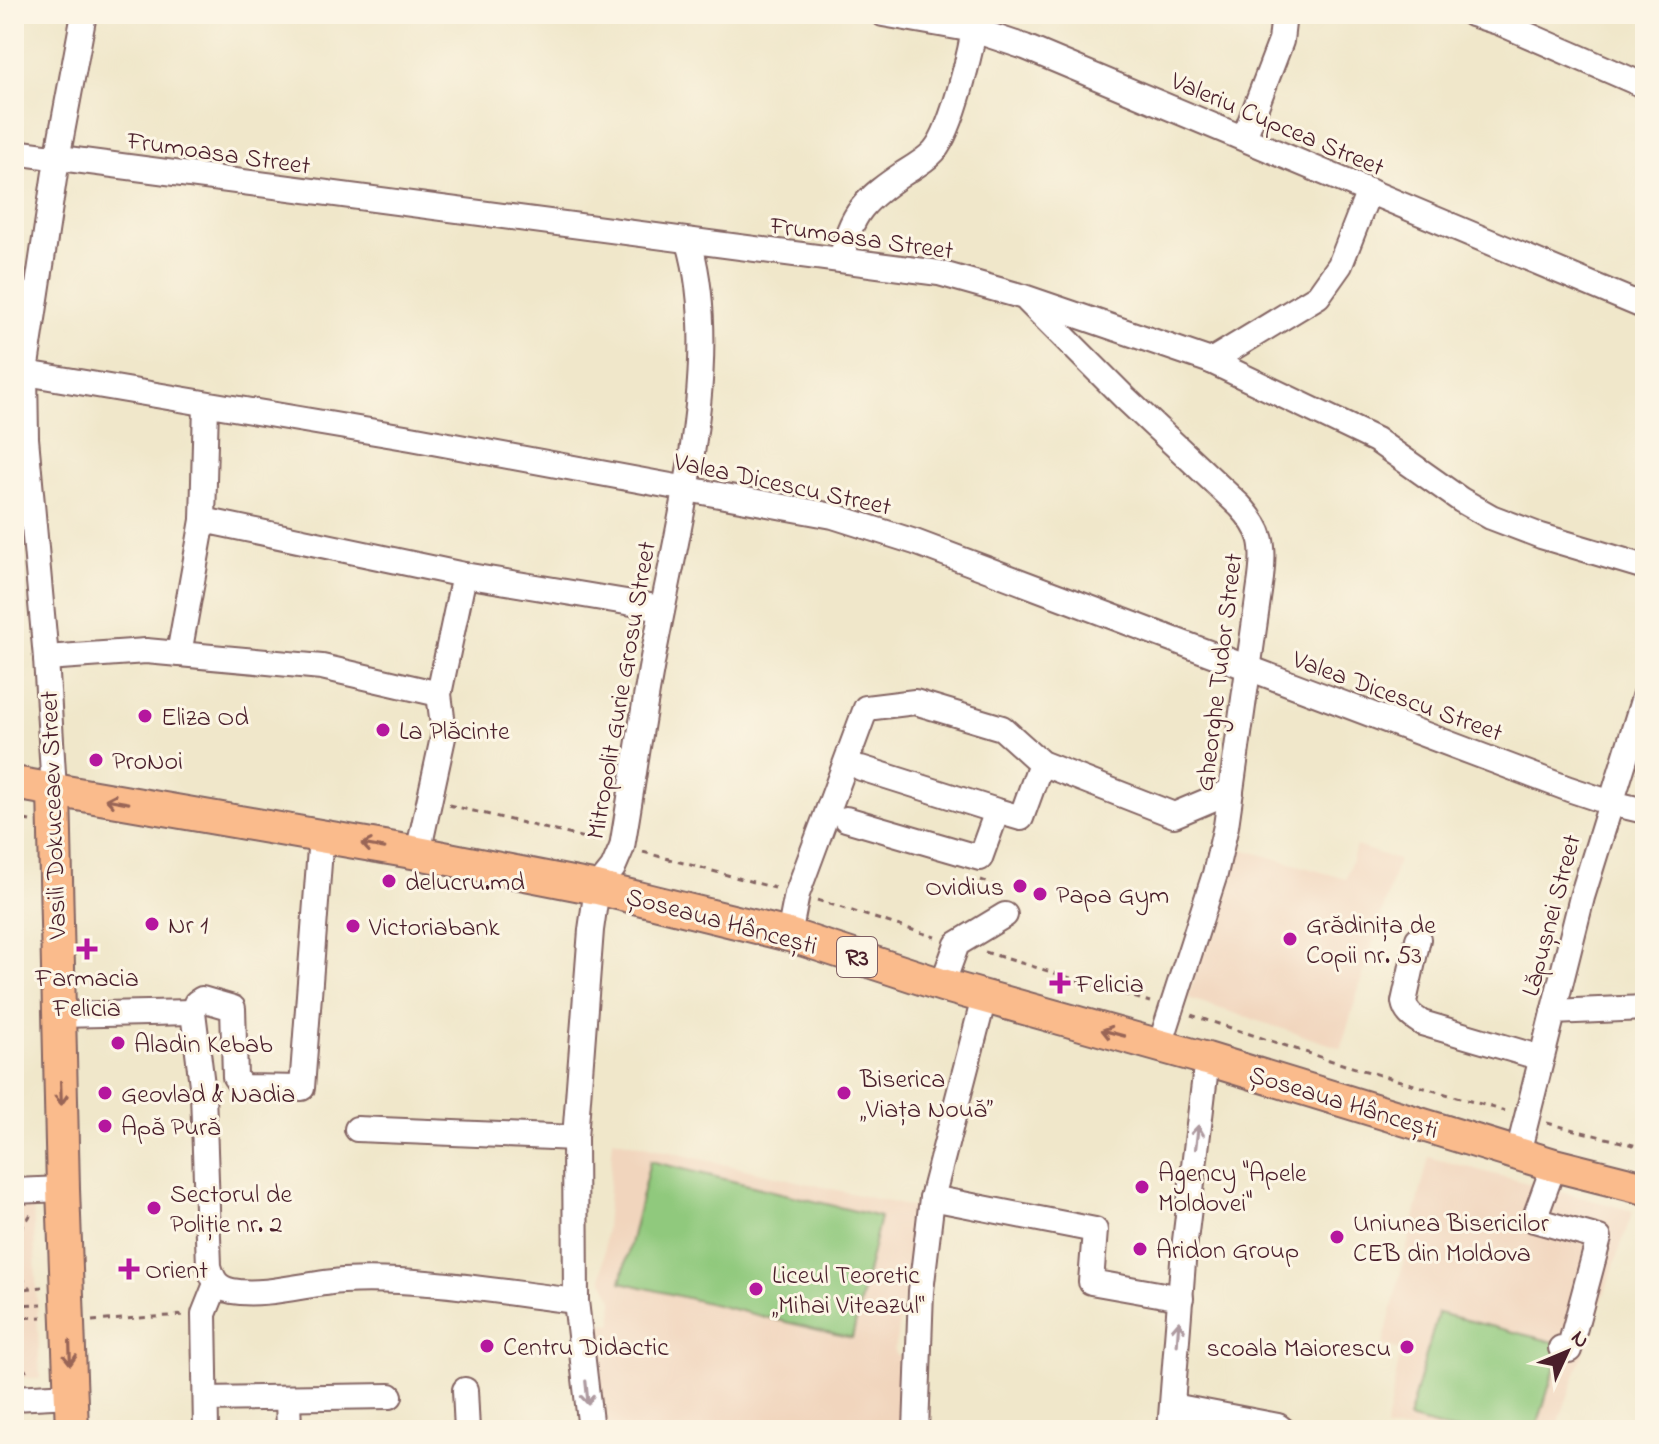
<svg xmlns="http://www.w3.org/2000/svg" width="1659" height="1444" viewBox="0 0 1659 1444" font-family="'Indie Flower',sans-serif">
	<rect width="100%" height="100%" fill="#fcf5e5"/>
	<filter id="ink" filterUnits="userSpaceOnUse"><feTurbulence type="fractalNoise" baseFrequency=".0125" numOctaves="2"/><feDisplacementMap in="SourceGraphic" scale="16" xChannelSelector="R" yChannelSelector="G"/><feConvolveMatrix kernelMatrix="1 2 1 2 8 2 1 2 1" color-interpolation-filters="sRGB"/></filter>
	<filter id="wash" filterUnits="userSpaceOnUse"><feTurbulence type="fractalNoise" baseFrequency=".006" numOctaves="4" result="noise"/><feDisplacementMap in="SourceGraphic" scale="32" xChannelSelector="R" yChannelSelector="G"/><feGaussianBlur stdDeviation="1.8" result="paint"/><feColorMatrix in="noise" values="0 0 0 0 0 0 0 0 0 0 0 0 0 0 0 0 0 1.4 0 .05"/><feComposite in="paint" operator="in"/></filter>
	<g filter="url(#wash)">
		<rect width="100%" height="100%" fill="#f0e7ca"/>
		<g fill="#f1d5bd">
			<polygon points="1232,846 1346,879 1356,846 1398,860 1341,1048 1188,998"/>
			<polygon points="613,1139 920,1209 894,1352 903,1360 901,1415 897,1430 600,1430 588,1330 599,1323 613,1324 613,1300 602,1278"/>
			<polygon points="1429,1157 1633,1211 1556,1430 1385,1430 1401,1350 1383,1345"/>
			<polygon points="33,1201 40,1378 14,1378 14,1202"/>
		</g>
		<g fill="#90c97d" stroke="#6d7454" stroke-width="2">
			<polygon points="650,1161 880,1217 852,1338 621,1282"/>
			<polygon points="1438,1313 1562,1344 1536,1430 1450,1430 1408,1419"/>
		</g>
	</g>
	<g filter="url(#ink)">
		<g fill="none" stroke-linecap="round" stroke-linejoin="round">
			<defs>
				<g id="minor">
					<polyline points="883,14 974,30 1025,47 1645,307"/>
					<polyline points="1472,14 1498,22 1645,86"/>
					<polyline points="1244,138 1281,41 1284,14"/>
					<polyline points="14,152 939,273 1024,297 1211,361 1376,440 1461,500 1491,517 1541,536 1645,567"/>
					<path d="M 842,259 C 849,213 867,198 904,173 C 914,167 926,160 934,151 C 953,129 972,47 976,17"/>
					<path d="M 1028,301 L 1125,398 L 1240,506 C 1263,531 1265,545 1261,578 L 1226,826 L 1215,874 L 1160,1045"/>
					<polyline points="1211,361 1318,296 1340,265 1369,191"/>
					<polyline points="14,371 411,438 833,516 915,542 1569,789 1611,803 1645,811"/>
					<polyline points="203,520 464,575 439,694 444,733 418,853"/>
					<polyline points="464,575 662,608"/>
					<polyline points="179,654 203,520 206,404"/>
					<polyline points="46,658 146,651 322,667 439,694"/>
					<polyline points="54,790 46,658 26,438 25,372 57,159 84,14"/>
					<polyline points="997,811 1021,818 1041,763"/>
					<polyline points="846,819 980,858 997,811 861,768"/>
					<path d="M 321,836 L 302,1088 L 242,1087 L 235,1077 L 233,1008 L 202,999 L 196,1003 L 193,1012 L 203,1093 L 209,1266 C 213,1280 217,1288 232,1291 C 265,1297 309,1283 343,1281 C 420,1277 499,1292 576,1301"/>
					<polyline points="789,935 797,894 866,708 915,702 1002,728 1041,763 1174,815 1231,791"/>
					<path d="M 1418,939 L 1404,1002 C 1406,1013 1413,1017 1422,1023 L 1541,1058"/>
					<polyline points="942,985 957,944 1005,915"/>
					<polyline points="1553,1012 1645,1008"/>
					<polyline points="58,1015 193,1012"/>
					<polyline points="357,1129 575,1138"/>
					<polyline points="1518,1153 1582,897 1645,694"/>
					<polyline points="1554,1165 1534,1220 1599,1238 1569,1350 1561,1348"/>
					<polyline points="14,1191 63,1189"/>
					<polyline points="932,1198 1095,1230 1091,1282 1181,1298"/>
					<polyline points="465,1390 467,1430"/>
					<polyline points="14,1398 71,1395"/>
					<polyline points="206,1399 390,1396"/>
					<polyline points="288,1399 289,1430"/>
					<polyline points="1173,1406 1278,1426 1283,1430"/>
					<polyline points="206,1430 204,1314 216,1284"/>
					<path d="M 591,1430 L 576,1301 L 575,1138 L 591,930 L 597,888 L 613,868 L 622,847 C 634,777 643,707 657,637 C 679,521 723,357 689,242"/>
					<polyline points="916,1430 921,1291 932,1198 984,998"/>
					<polyline points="1170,1430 1184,1249 1207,1059"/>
				</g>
				<g id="major">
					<polyline points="14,783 418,853 597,888 789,935 942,985 1207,1059 1554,1165 1645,1188"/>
					<polyline points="54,790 63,1189 72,1430"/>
				</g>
			</defs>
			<use href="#minor" stroke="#846563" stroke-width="28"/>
			<use href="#major" stroke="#846563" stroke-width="36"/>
			<g stroke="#846563" stroke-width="3" stroke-dasharray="6 6" stroke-linecap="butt">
				<polyline points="449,805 601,842"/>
				<polyline points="14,818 30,821"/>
				<polyline points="643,852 775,888"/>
				<polyline points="981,880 1000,887 1002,895"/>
				<polyline points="817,900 935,937"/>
				<polyline points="985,952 1150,1002"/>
				<polyline points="1191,1015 1345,1065 1505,1111"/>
				<polyline points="1547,1123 1645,1148"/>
				<polyline points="14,1240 33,1211"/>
				<polyline points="14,1267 30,1288"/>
				<polyline points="14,1290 42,1287"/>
				<polyline points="14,1305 42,1304"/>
				<polyline points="14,1318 42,1317"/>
				<polyline points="92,1321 185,1315"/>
				<polyline points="14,1359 29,1374"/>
			</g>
			<use href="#minor" stroke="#fff" stroke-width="24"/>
			<use href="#major" stroke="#fabb8c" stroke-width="32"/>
		</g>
		<defs><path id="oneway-shaft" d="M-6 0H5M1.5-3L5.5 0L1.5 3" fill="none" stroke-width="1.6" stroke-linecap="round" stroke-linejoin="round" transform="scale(2)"/></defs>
		<g stroke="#996557">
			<use href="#oneway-shaft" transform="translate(117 801) rotate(-170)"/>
			<use href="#oneway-shaft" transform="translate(373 846) rotate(-170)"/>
			<use href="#oneway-shaft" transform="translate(1113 1033) rotate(-165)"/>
			<use href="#oneway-shaft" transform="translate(61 1093) rotate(88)"/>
			<use href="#oneway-shaft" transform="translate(70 1353) rotate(88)"/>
		</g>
		<g stroke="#ae9aa0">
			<use href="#oneway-shaft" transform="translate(1197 1137) rotate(-83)"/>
			<use href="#oneway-shaft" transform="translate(1178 1333) rotate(-86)"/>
			<use href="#oneway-shaft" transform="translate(587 1393) rotate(84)"/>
		</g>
	</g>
	<g fill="#b5179e" stroke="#fcf5e5" stroke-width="3">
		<circle cx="145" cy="716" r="8"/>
		<circle cx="383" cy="730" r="8"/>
		<circle cx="96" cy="760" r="8"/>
		<circle cx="389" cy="881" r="8"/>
		<circle cx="1020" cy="886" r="8"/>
		<circle cx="1040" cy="894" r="8"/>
		<circle cx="152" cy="924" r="8"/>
		<circle cx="353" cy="926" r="8"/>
		<circle cx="1290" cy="939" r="8"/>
		<path d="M83 937h8v8h8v8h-8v8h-8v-8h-8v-8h8z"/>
		<path d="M1056 971h8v8h8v8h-8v8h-8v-8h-8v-8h8z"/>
		<circle cx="118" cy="1043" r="8"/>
		<circle cx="105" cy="1093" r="8"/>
		<circle cx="844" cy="1093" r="8"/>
		<circle cx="105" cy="1126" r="8"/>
		<circle cx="1142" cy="1187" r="8"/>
		<circle cx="154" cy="1208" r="8"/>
		<circle cx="1337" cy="1237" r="8"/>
		<circle cx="1140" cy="1249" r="8"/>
		<path d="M125 1257h8v8h8v8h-8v8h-8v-8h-8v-8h8z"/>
		<circle cx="756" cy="1289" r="8"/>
		<circle cx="487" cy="1346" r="8"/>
		<circle cx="1407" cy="1347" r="8"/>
	</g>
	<g text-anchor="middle" stroke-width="6" stroke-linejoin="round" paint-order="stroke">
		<rect fill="#fcf5e5" stroke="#7f5f63" stroke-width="2" x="837" y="937" width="40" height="40" rx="6"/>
		<g font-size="24" font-weight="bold" fill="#4a1f2b">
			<text x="857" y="965">R3</text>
		</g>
		<g font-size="26" fill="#4a1f2b" stroke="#fcf5e5">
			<text transform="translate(1278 123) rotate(23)" y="9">Valeriu Cupcea Street</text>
			<text transform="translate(219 152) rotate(8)" y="9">Frumoasa Street</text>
			<text transform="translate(862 237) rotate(8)" y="9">Frumoasa Street</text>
			<text transform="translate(783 483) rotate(12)" y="9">Valea Dicescu Street</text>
			<text transform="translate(1218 672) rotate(-83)" y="9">Gheorghe Tudor Street</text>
			<text transform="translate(620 690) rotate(-80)" y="9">Mitropolit Gurie Grosu Street</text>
			<text transform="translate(1398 695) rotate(20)" y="9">Valea Dicescu Street</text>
			<text transform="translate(52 815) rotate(-92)" y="9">Vasili Dokuceaev Street</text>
			<text transform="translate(1550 915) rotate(-75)" y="9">Lăpușnei Street</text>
			<text transform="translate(722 920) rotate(15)" y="9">Șoseaua Hâncești</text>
			<text transform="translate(1344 1101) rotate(17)" y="9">Șoseaua Hâncești</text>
		</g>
		<g font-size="26" fill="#4a1f2b" stroke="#fcf5e5" text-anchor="start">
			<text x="161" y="725">Eliza Od</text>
			<text x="399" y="739">La Plăcinte</text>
			<text x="112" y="769">ProNoi</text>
			<text x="405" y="890">delucru.md</text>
			<text x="1004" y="895" text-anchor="end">Ovidius</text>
			<text x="1056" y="903">Papa Gym</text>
			<text x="168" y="933">Nr 1</text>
			<text x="1306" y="933">Grădinița de<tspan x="1306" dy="30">Copii nr. 53</tspan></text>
			<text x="369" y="935">Victoriabank</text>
			<text x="87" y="986" text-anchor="middle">Farmacia<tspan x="87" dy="30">Felicia</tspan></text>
			<text x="1076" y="992">Felicia</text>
			<text x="134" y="1052">Aladin Kebab</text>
			<text x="860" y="1087">Biserica<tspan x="860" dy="30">„Viața Nouă”</tspan></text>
			<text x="121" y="1102">Geovlad &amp; Nadia</text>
			<text x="121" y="1135">Apă Pură</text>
			<text x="1158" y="1181">Agency "Apele<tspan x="1158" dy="30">Moldovei"</tspan></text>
			<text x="170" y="1202">Sectorul de<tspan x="170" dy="30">Poliție nr. 2</tspan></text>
			<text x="1353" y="1231">Uniunea Bisericilor<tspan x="1353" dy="30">CEB din Moldova</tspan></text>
			<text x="1156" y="1258">Aridon Group</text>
			<text x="145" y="1278">Orient</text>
			<text x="772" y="1283">Liceul Teoretic<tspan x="772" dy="30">„Mihai Viteazul“</tspan></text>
			<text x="503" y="1355">Centru Didactic</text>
			<text x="1391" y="1356" text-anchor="end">scoala Maiorescu</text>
		</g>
	</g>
	<rect width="1659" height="1444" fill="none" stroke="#fcf5e5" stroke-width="48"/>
	<g transform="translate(1567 1352) rotate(46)" stroke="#fcf5e5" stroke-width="6" paint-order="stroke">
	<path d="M0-6L14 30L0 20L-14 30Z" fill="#4a1f2b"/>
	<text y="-12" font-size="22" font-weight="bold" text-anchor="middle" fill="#4a1f2b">N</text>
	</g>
</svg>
